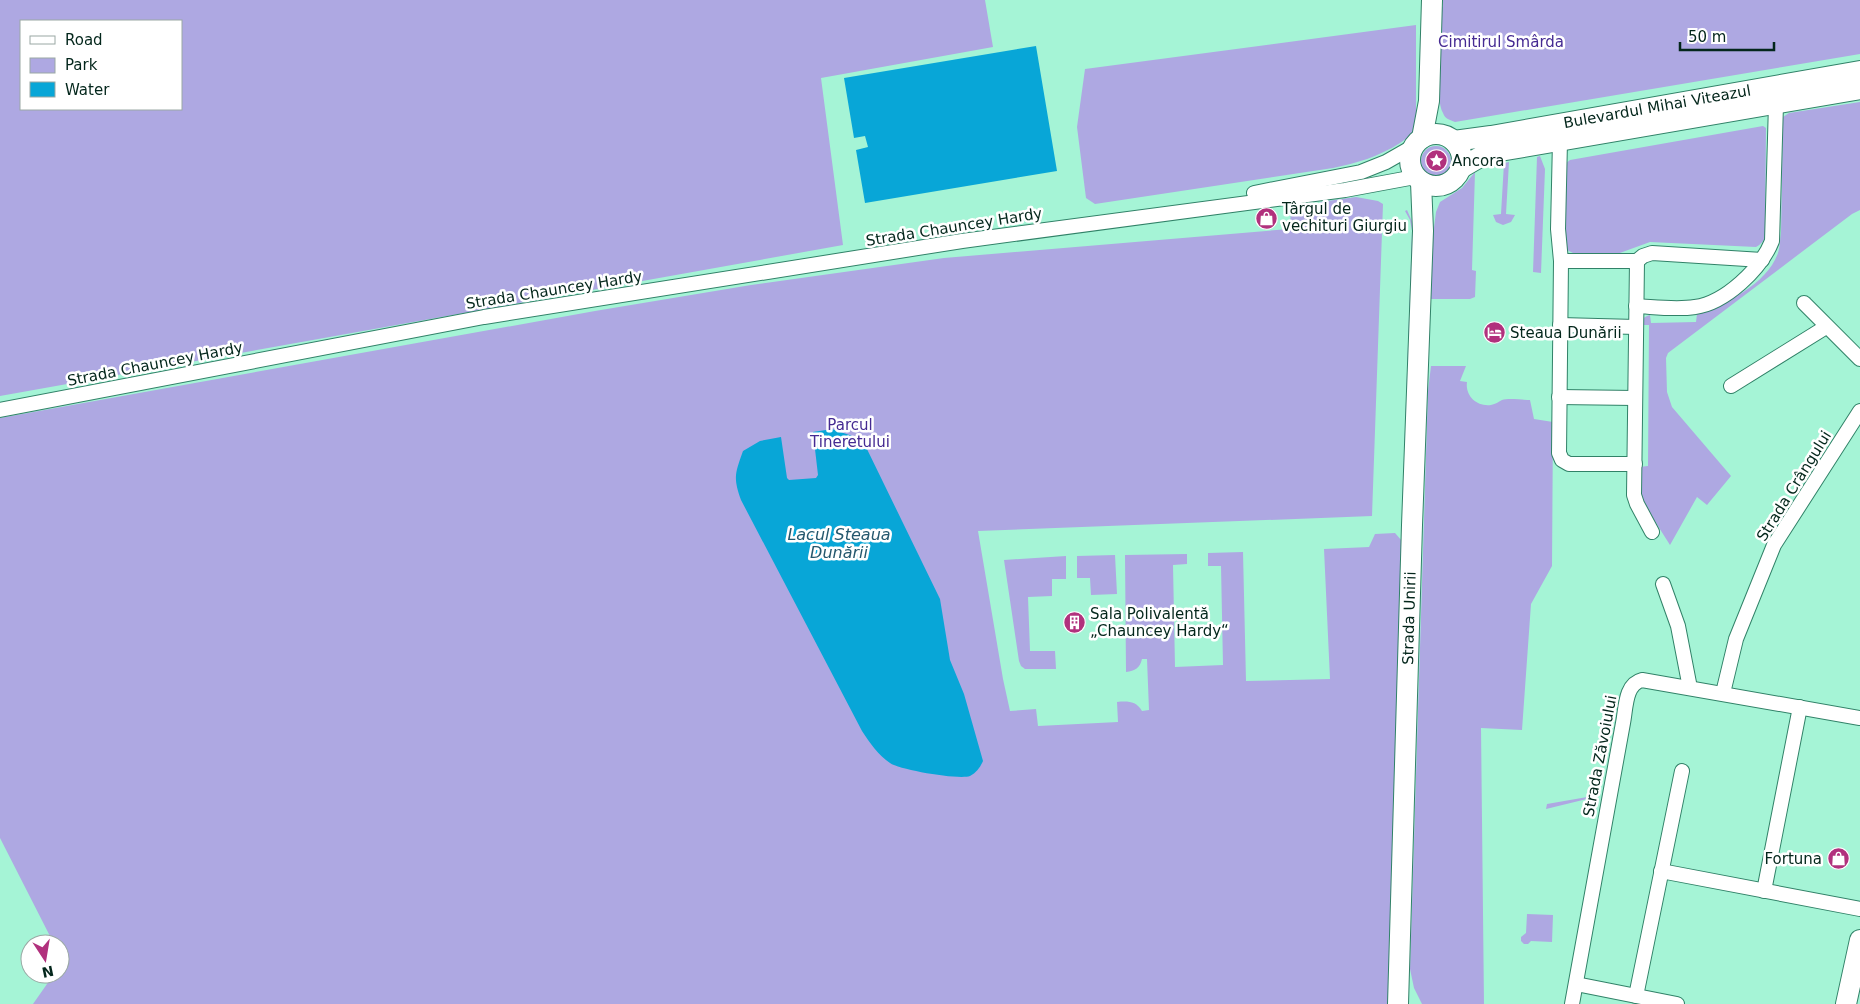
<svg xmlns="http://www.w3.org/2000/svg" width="1860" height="1004" viewBox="0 0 1860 1004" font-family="'DejaVu Sans',sans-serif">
	<rect width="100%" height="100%" fill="#a5f4d6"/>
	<g fill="#aea8e2" fill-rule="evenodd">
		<path d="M 0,0 L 985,0 L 993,47 L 821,78 L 843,245 L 0,396 ZM 21,21 L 181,21 L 181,109 L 21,109 Z"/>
		<path d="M 1443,0 L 1860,0 L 1860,54 L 1455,122 C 1450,120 1445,119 1443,113 C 1434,99 1440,28 1440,8 L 1443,7 Z"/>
		<path d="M 1416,25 L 1416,127 C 1413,135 1407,138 1400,143 C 1378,157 1357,163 1333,168 L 1095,204 L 1086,198 L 1077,127 L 1085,69 Z"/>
		<path d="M 1860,102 L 1860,210 L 1852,214 L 1668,353 L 1666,358 L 1667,392 L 1672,407 L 1731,476 L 1707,505 L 1697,497 L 1670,545 L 1644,504 L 1640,493 L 1639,467 L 1648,466 L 1649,325 L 1641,325 C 1641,319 1644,317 1650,315 L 1651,323 L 1696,322 L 1697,314 C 1726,304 1767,284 1778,253 C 1780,247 1780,239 1781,233 L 1783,117 L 1789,113 Z"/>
		<path d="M 1763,126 L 1766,128 L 1765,237 C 1763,242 1761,244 1756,247 L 1650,242 L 1617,254 L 1575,254 L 1567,250 L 1563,227 L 1565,164 L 1570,160 Z"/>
		<circle cx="1436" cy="161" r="15"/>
		<polygon points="1540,156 1545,169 1541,273 1533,272 1537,157"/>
		<polygon points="1509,162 1506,214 1515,215 1511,222 1503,225 1496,222 1493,215 1501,214 1504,163"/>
		<polygon points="1475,172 1472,270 1476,271 1475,297 1470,299 1431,299 1433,235 1436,212 1440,202 1462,188"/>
		<path d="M 1356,197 L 1378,201 L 1383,204 L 1372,516 L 978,531 L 1003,679 L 1010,711 L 1036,709 L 1038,726 L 1118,722 L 1117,702 C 1128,701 1136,701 1142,711 L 1149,710 L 1147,659 L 1142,659 C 1140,668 1135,671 1126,672 L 1125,555 L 1187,554 L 1187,564 L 1173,565 L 1175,667 L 1223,665 L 1221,566 L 1208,566 L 1208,553 L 1243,552 L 1246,681 L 1330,679 L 1324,549 L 1369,547 L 1375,534 L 1395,533 L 1402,541 L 1388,1004 L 33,1004 L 54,974 L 60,974 L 60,965 L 63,961 L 60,956 L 60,944 L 54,944 L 0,838 L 0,418 L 595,311 L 751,285 L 944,258 L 1289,229 L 1291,214 L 1321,210 L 1320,202 Z"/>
		<polygon points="1407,210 1414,226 1405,515 1402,515 1412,231 1410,220 1405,211"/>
		<path d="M 1431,366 L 1466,366 L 1460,381 L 1467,382 C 1465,396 1477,407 1491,405 C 1496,404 1498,402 1502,400 C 1509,398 1522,400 1530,400 L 1534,419 L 1553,422 L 1552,566 L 1531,604 L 1522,730 L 1481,728 L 1484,1004 L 1422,1004 L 1414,988 L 1410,969 L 1428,391 Z"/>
		<polygon points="1115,555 1117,594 1091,595 1090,578 1077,578 1077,556"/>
		<polygon points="1066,556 1066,579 1052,579 1052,596 1028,597 1030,651 1055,651 1056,669 1025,669 1021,666 1019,661 1004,560"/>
		<polygon points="1592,788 1595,789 1594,806 1591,798 1546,809 1547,804 1593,796"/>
		<polygon points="1527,914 1553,915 1552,942 1531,941 1528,944 1524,944 1521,941 1521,937 1526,933"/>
	</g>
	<g fill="#08a6d7">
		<polygon points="1036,46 1057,171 865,203 856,150 868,147 865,136 854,138 844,78"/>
		<path d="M 832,429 L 855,437 L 865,445 L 940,599 L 950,660 L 964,694 L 983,761 C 980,768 976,773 970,776 C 959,780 900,770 890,763 C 878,755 870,743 862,731 L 741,500 C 733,477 735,474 743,451 L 760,441 L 781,437 L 787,478 L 789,480 L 816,478 L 818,475 L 813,432 Z"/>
	</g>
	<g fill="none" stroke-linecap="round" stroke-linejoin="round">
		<defs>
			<g id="street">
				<polyline points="1560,141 1558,229 1561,261 1637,261"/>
				<polyline points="1254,193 1361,172 1386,162 1414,146"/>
				<polyline points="1561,261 1559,453 1562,460 1569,464 1635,464"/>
				<polyline points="1804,303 1860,359"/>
				<path d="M 1636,306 C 1655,307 1676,310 1695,307 C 1725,303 1761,269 1772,241 L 1776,104"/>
				<polyline points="1560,325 1636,327"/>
				<polyline points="1731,386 1826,327"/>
				<polyline points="1559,397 1635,398"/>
				<polyline points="0,410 484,317 962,241 1345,190 1415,177"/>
				<polyline points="1652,532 1637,504 1634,495 1637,261 1643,256 1652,253 1762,260"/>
				<polyline points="1663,584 1678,626 1690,688"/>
				<polyline points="1723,693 1736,639 1774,545 1860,411"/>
				<polyline points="1661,871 1860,909"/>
				<polyline points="1764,891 1800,707"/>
				<polyline points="1576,984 1677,1004"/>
				<polyline points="1636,996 1682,771"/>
				<path d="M 1572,1004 L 1623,723 C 1626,708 1625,684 1642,680 L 1860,718"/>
			</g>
			<g id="secondary">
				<circle cx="1436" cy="160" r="26"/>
				<polyline points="1422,138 1429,101 1432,0"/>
				<path id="s1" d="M 1454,141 L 1491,136 L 1860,71"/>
				<polyline points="1461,168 1480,157 1494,152 1860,89"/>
				<path id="s2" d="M 1398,1004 L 1412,525 L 1423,231 L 1421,182"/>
				<polyline points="1846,1004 1860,940"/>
			</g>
		</defs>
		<use href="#street" stroke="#318268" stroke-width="16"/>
		<use href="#secondary" stroke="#318268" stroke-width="22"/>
		<use href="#street" stroke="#fff" stroke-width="14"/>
		<use href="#secondary" stroke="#fff" stroke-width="20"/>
	</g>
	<defs>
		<symbol id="sight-disc" viewBox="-11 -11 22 22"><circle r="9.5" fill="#b1317d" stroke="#fff"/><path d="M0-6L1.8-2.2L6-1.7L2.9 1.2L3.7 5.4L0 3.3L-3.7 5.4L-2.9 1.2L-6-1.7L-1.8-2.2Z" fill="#fff"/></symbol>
		<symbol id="shop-disc" viewBox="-11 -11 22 22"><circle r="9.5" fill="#b1317d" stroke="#fff"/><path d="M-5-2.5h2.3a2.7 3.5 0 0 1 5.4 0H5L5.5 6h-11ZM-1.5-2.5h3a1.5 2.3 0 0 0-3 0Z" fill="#fff"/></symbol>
		<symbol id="hotel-disc" viewBox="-11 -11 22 22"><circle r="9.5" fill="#b1317d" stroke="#fff"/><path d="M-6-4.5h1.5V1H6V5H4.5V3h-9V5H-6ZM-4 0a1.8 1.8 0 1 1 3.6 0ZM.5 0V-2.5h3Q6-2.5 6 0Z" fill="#fff"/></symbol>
		<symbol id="building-disc" viewBox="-11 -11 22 22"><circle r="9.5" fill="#b1317d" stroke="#fff"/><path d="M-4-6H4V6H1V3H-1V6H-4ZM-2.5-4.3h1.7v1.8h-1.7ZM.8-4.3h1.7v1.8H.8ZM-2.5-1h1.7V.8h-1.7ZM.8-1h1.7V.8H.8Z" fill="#fff"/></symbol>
	</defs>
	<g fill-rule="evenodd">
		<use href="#sight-disc" x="1424" y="148" width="25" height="25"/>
		<use href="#shop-disc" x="1254" y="206" width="25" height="25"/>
		<use href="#hotel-disc" x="1482" y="320" width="25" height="25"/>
		<use href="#building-disc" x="1062" y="610" width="25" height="25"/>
		<use href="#shop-disc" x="1826" y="846" width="25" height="25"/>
	</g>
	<g text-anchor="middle" stroke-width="5" stroke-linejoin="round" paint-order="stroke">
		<g font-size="15" fill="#452a92" stroke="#fff">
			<text x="1501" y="47">Cimitirul Smârda</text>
			<text x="850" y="430">Parcul<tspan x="850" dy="17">Tineretului</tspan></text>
		</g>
		<g font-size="15" fill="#03261b" stroke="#fff">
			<text dy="5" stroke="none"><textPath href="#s1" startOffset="206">Bulevardul Mihai Viteazul</textPath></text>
			<text transform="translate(954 227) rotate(-9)" y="5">Strada Chauncey Hardy</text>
			<text transform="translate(554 290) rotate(-9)" y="5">Strada Chauncey Hardy</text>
			<text transform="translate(155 364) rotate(-11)" y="5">Strada Chauncey Hardy</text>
			<text transform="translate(1794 486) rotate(-58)" y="5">Strada Crângului</text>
			<text dy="5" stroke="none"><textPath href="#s2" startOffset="386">Strada Unirii</textPath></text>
			<text transform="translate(1600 756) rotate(-79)" y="5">Strada Zăvoiului</text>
		</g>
		<g font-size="15" fill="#03261b" stroke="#fff" text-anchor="start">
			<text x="1452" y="166">Ancora</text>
			<text x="1282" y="214">Târgul de<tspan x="1282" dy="17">vechituri Giurgiu</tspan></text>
			<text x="1510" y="338">Steaua Dunării</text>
			<text x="1090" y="619">Sala Polivalentă<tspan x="1090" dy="17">„Chauncey Hardy“</tspan></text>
			<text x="1822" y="864" text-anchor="end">Fortuna</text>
		</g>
		<g font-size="16" font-style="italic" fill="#25586e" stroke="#fff">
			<text x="839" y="540">Lacul Steaua<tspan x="839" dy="18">Dunării</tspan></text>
		</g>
	</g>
	<rect x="20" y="20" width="162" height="90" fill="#ffffff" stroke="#9aa8a4"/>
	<rect x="30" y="36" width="25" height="8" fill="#ffffff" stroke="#9aa8a4"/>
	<text x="65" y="45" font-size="15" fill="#03261b">Road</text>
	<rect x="30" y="58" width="25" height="15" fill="#aea8e2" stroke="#9aa8a4"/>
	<text x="65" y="70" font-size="15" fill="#03261b">Park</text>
	<rect x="30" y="82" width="25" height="15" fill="#08a6d7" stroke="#9aa8a4"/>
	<text x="65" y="95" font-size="15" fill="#03261b">Water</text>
	<g transform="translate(45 959) rotate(168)"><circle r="24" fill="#ffffff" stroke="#9aa8a4"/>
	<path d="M0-4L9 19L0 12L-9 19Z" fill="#b1317d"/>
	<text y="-8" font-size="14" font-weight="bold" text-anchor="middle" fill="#03261b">N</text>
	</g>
	<path d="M1680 42v8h94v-8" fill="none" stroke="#03261b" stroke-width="2.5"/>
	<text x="1688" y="42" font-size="15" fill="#03261b" stroke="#ffffff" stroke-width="4" paint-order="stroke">50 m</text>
</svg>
